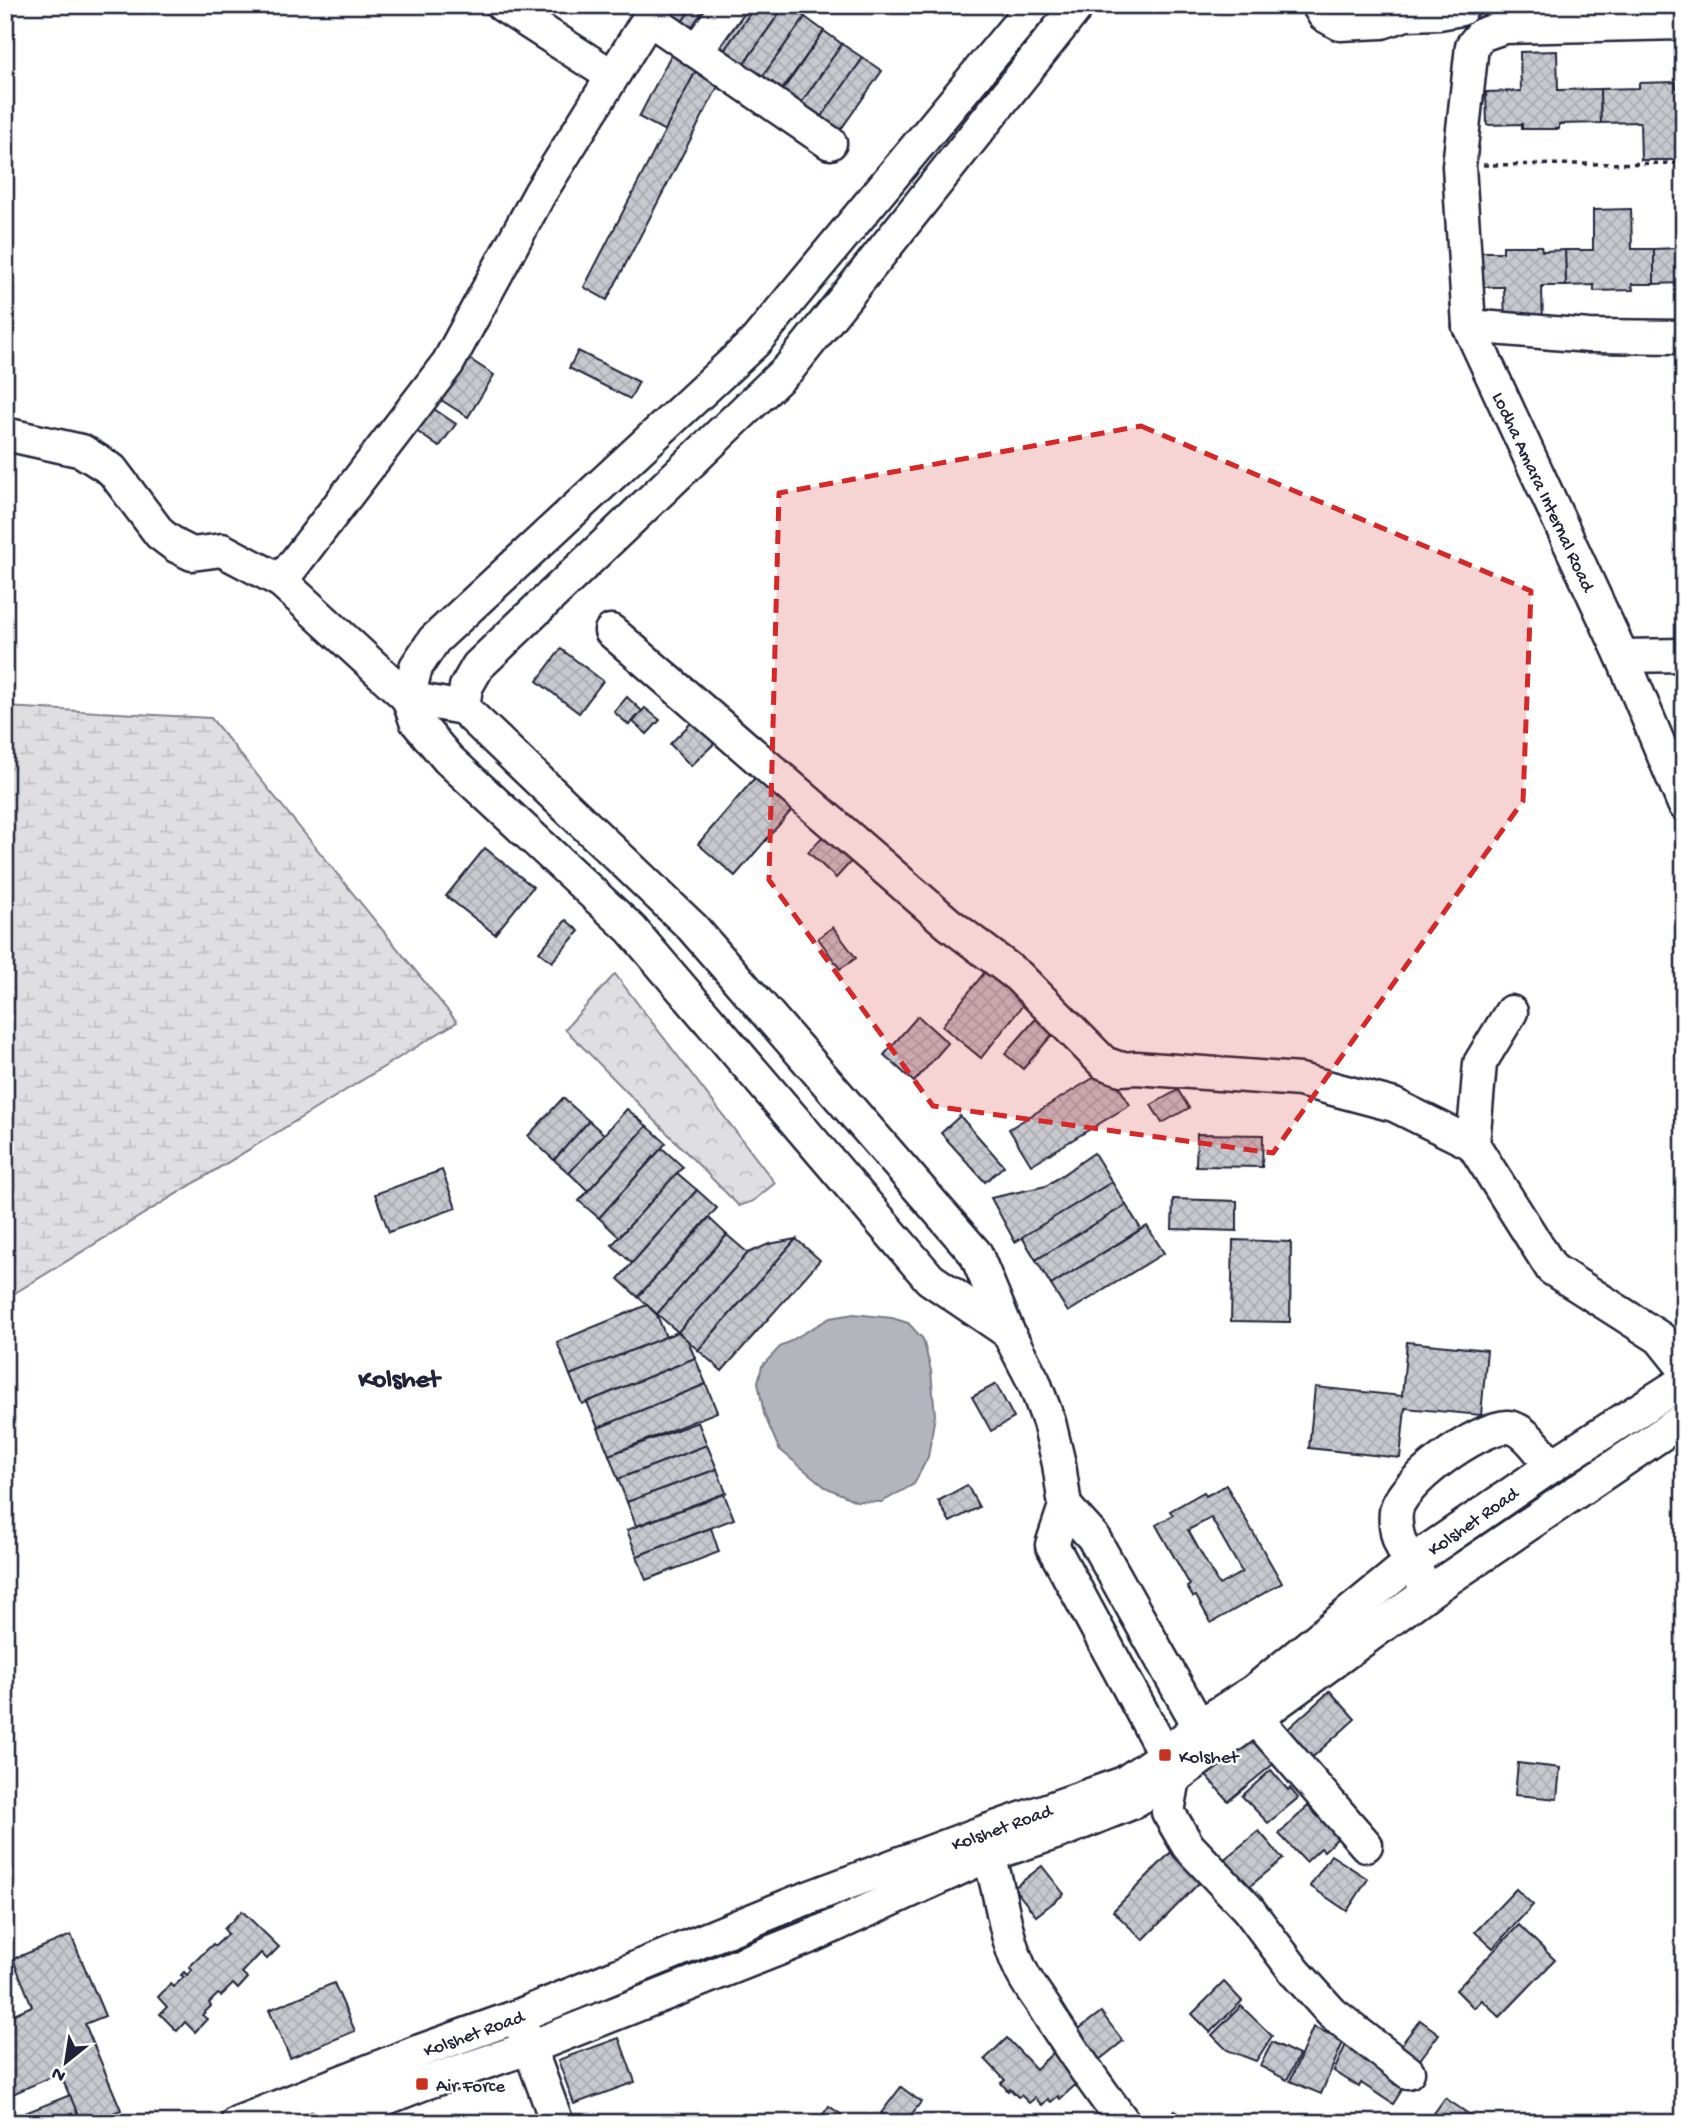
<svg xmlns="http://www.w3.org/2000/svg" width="1689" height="2128" viewBox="0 0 1689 2128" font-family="'Gochi Hand',sans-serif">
	<defs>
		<pattern id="wetland-marsh" width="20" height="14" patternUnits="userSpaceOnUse" patternTransform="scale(1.75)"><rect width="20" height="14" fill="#dfdfe2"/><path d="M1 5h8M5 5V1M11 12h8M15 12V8" fill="none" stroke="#bfbfc3"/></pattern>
		<pattern id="park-crowns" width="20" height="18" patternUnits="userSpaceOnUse" patternTransform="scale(1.75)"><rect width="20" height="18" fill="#dfdfe2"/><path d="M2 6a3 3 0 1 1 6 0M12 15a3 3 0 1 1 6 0" fill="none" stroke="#bfbfc3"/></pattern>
		<pattern id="building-cross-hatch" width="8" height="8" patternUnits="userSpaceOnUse" patternTransform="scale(1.75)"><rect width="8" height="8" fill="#c8c8cf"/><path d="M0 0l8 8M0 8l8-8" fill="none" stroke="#acacb3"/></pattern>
	</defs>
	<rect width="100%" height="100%" fill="#fff"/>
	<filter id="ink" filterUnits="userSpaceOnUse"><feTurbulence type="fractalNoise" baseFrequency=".0143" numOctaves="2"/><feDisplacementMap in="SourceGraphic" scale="14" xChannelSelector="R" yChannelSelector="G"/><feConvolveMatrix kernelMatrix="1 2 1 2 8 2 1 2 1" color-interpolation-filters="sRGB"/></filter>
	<g filter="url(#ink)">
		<polygon fill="url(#wetland-marsh)" stroke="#80808e" stroke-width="2" points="5,707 211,718 457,1022 5,1299"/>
		<polygon fill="url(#park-crowns)" stroke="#80808e" stroke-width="2" points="615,974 775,1183 753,1201 739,1206 565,1029"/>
		<polygon fill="#b4b4bc" stroke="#7a7a88" stroke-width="2" points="854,1314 892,1318 908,1323 923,1339 931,1371 935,1415 928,1457 914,1484 882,1502 856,1501 825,1487 779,1449 764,1414 758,1382 762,1366 780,1347 830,1318"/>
		<g fill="url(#building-cross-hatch)" stroke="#22223b" stroke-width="2" fill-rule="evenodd">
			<polygon points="666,5 694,5 675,32"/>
			<polygon points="694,5 727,5 697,48 675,32"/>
			<polygon points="730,5 756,5 717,61 699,49"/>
			<polygon points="756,5 785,5 736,75 717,61"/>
			<polygon points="785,5 805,17 760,80 742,67"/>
			<polygon points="805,17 824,31 779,94 760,80"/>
			<polygon points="824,31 842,44 795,112 777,99"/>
			<polygon points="842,44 863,58 815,126 795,112"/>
			<polygon points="675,47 701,61 665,131 639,117"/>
			<polygon points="1557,51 1558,90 1600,89 1601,123 1559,124 1559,129 1522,129 1522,124 1487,125 1486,92 1521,91 1520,52"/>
			<polygon points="863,58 882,71 834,139 815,126"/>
			<polygon points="701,61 725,73 607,300 584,287"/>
			<polygon points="1676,82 1676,88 1684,88 1684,121 1677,121 1678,160 1641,160 1640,122 1601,123 1600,89 1639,88 1639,83"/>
			<polygon points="1631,209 1632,249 1654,249 1654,284 1632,284 1633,290 1594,291 1594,285 1566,286 1565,250 1593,250 1593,210"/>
			<polygon points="1679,242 1684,242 1684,323 1680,323 1680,283 1654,284 1654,249 1679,248"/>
			<polygon points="1503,246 1541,246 1542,251 1565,250 1566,286 1542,286 1543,326 1505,327 1504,287 1479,287 1478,252 1503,252"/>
			<polygon points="578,351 639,382 630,399 569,368"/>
			<polygon points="465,356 494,375 468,417 438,398"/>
			<polygon points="431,407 456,424 439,447 415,430"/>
			<polygon points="561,649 603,681 579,713 537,681"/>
			<polygon points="627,697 642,711 629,725 614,712"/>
			<polygon points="645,708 660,720 647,734 633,722"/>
			<polygon points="697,717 719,739 691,766 670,744"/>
			<polygon points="759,773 796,805 735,876 698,844"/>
			<polygon points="829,830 856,856 836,878 808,852"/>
			<polygon points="485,848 533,887 495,934 446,896"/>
			<polygon points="566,920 579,931 552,962 539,952"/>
			<polygon points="833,927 856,958 840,969 818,938"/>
			<polygon points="992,963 1031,995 981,1058 942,1026"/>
			<polygon points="1040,1014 1057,1029 1023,1069 1005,1054"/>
			<polygon points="918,1016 948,1043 914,1082 884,1055"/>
			<polygon points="1108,1069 1130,1105 1031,1165 1009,1129"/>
			<polygon points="1178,1090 1189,1108 1162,1123 1151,1105"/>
			<polygon points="563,1098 589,1121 554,1160 528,1136"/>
			<polygon points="627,1109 647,1126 588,1191 569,1173"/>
			<polygon points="960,1116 1004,1166 985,1182 941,1133"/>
			<polygon points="589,1121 604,1134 569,1173 554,1160"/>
			<polygon points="647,1126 666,1143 599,1218 579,1201"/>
			<polygon points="1197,1134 1263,1135 1262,1167 1196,1166"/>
			<polygon points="662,1148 683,1167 619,1237 599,1218"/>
			<polygon points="1094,1153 1112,1182 1015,1242 991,1198 1046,1186"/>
			<polygon points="442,1170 456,1208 389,1232 375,1194"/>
			<polygon points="677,1173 697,1190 632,1263 612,1245"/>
			<polygon points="1112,1182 1126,1205 1036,1260 1022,1237"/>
			<polygon points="697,1190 717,1208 638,1297 618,1279"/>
			<polygon points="1173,1199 1237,1201 1237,1231 1172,1229"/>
			<polygon points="1126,1205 1141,1229 1051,1285 1036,1260"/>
			<polygon points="709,1218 727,1235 657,1314 638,1297"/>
			<polygon points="1147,1226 1164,1253 1068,1312 1051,1285"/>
			<polygon points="727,1235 748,1253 678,1332 657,1314"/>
			<polygon points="796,1239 820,1260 722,1371 698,1350"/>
			<polygon points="796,1239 698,1350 678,1332 748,1253 769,1244"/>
			<polygon points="1233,1240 1291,1242 1290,1322 1231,1321"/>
			<polygon points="647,1305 657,1315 666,1337 570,1375 557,1342"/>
			<polygon points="678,1332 688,1341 695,1358 582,1404 570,1375"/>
			<polygon points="1407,1342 1487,1350 1481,1415 1405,1408 1400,1458 1309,1448 1315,1387 1402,1396"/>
			<polygon points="695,1358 706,1384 598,1428 587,1402"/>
			<polygon points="706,1384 717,1412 609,1455 598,1428"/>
			<polygon points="996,1384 1014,1418 991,1431 972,1397"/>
			<polygon points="698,1422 707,1445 618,1479 609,1455"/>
			<polygon points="707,1445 717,1469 627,1502 618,1479"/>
			<polygon points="717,1469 726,1493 636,1526 627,1502"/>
			<polygon points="967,1485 979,1507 950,1522 938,1501"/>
			<path d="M 1226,1485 L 1282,1583 L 1211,1623 L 1196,1596 L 1193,1597 L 1187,1587 L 1190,1585 L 1156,1525 L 1173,1515 L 1170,1511 L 1204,1492 L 1206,1496 ZM 1211,1518 L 1242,1572 L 1219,1585 L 1188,1530 Z"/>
			<polygon points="724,1494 734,1519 637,1556 627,1530"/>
			<polygon points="711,1528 719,1552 646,1580 637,1556"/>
			<polygon points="1330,1691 1355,1719 1306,1763 1281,1735"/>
			<polygon points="1253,1737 1277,1761 1228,1801 1202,1771"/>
			<polygon points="1518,1763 1560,1768 1557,1799 1515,1795"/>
			<polygon points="1271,1770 1288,1790 1290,1788 1298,1798 1268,1823 1242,1796"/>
			<polygon points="1308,1806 1338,1838 1324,1851 1321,1848 1306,1862 1279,1834"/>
			<polygon points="1259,1831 1283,1859 1239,1895 1216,1866"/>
			<polygon points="1175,1848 1205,1877 1143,1940 1113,1911"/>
			<polygon points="1331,1855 1368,1879 1347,1911 1310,1886"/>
			<polygon points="1042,1866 1064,1894 1036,1916 1014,1888"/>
			<polygon points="1516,1889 1533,1905 1493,1948 1475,1932"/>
			<polygon points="242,1911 279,1947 267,1959 261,1953 242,1973 248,1978 238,1989 233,1984 221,1996 218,1994 209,2003 211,2006 202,2015 207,2019 195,2032 185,2022 177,2031 160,2014 167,2007 158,1997 170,1984 173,1987 184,1977 181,1975 184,1972 187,1975 192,1970 189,1967 213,1944 215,1946 228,1934 224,1929"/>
			<polygon points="1519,1925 1555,1960 1500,2017 1482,2000 1474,2008 1456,1990"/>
			<polygon points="71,1935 105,2016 85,2024 121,2110 91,2123 81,2123 60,2073 6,2097 5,2094 5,2018 32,2006 13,1959"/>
			<polygon points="1224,1982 1242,2001 1210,2032 1192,2014"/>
			<polygon points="334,1983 355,2031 290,2058 269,2010"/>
			<polygon points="1241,2006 1272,2036 1256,2061 1227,2050 1212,2035"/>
			<polygon points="1101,2012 1123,2041 1094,2064 1071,2035"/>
			<polygon points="1420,2020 1439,2034 1416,2065 1397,2050"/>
			<polygon points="1313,2027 1344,2040 1321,2094 1290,2081"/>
			<polygon points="619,2038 635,2082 574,2104 558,2060"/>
			<polygon points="1007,2038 1036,2069 1057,2049 1083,2078 1060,2099 1058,2096 1051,2102 1048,2099 1042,2105 1035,2098 1029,2103 1021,2095 1018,2097 1010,2089 1008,2091 1001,2083 1005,2080 985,2059"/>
			<polygon points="1272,2042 1299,2055 1287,2080 1260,2066"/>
			<polygon points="1347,2042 1407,2082 1393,2104 1361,2083 1359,2087 1334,2071"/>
			<polygon points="901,2087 921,2102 905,2123 893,2123 881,2113"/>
			<polygon points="70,2095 81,2123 29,2123 25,2113"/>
			<polygon points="1445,2098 1482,2123 1427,2123"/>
			<polygon points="829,2106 853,2123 817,2123"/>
			<polygon points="1175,2110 1188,2123 1163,2123"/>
		</g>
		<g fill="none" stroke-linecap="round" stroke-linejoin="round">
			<defs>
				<g id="minor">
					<polyline points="502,5 612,76"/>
					<polyline points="1078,5 790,367 478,666 466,687 463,708 692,927 976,1254 1008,1332 1034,1382 1049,1422 1059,1464 1065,1506 1052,1545 1165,1755 1174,1778 1168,1812 1188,1846 1248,1909 1296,1973 1332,2013 1408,2072"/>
					<polyline points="1318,5 1324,15 1340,24 1382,22 1406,14 1439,13 1461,9"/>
					<polyline points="648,18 830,143"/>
					<polyline points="1684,23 1504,27 1481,35 1472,46 1459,166 1469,326 1622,656 1684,804"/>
					<polyline points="696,51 729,5"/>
					<polyline points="1469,326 1589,336 1684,337"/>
					<polyline points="5,434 82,451 112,470 160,534 176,546 192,554 222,550 281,581 448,363 540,193 657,5"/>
					<polyline points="281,581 408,698 463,708"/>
					<polyline points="611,631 949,924 1018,976 1104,1063 1121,1069 1136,1068 1300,1080 1394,1105 1473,1144"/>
					<polyline points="1622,656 1684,655"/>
					<polyline points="1511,1012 1480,1063 1473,1144 1552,1269 1660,1338 1684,1368"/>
					<polyline points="1008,1332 930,1279 631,929 448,759 416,721 408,698 416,667 434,640 755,342 1034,5"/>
					<polyline points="1065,1506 1093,1537 1199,1726"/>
					<path d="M 1423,1581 C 1408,1560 1393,1539 1396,1512 C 1399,1484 1480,1426 1508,1427 C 1525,1428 1542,1454 1551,1466"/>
					<polyline points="1258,1718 1259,1722 1366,1845"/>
					<path d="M 980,1838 C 1002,1878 1000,1925 1019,1966 C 1025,1981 1036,1994 1044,2007 C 1069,2047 1096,2085 1124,2123"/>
					<polyline points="522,2027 557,2123"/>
					<polyline points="237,2123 420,2051 518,2016 797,1902 978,1834 1124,1783 1165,1755 1199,1726 1254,1691 1410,1563 1556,1463 1684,1381"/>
					<polyline points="323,2123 422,2084 531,2047 814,1935 989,1855 1064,1830 1129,1804 1174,1778 1430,1591 1684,1419"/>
				</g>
			</defs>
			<use href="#minor" stroke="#22223b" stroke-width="37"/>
			<polyline stroke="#22223b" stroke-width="3.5" stroke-dasharray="5 5" stroke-linecap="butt" points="1483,165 1684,163"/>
			<use href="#minor" stroke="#fff" stroke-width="32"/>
		</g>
	</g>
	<path fill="#d62828" fill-opacity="0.2" stroke="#d62828" stroke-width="5" stroke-dasharray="14 9" stroke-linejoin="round" d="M 1141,426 L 1531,591 L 1523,801 L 1273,1153 L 933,1106 L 769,880 L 779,493 Z"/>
	<g fill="#c8321e" stroke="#fff" stroke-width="2.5">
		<rect x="1158" y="1748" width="14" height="14" rx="3.5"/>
		<rect x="415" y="2077" width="14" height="14" rx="3.5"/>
	</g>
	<g text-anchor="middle" stroke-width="5" stroke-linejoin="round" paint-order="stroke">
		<g font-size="19" fill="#22223b" stroke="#fff">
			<text transform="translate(1545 491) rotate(65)" y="7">Lodha Amara Internal Road</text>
			<text transform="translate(1472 1520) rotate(-35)" y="7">Kolshet Road</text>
			<text transform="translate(1001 1826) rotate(-20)" y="7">Kolshet Road</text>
			<text transform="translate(473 2032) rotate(-20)" y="7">Kolshet Road</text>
		</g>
		<g font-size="19" fill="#22223b" stroke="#fff" text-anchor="start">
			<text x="1179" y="1762">Kolshet</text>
			<text x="436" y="2091">Air Force</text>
		</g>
		<g font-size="26" font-weight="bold" fill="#22223b" stroke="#fff">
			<text x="399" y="1386">Kolshet</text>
		</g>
	</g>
	<rect width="1689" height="2128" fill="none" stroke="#fff" stroke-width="28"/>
	<rect x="14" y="14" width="1661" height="2100" fill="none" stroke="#22223b" stroke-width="2.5" filter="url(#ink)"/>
	<g transform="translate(66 2062) rotate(210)" stroke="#ffffff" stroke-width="5" paint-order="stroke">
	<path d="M0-5L12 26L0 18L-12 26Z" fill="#22223b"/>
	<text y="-10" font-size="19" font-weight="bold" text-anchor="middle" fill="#22223b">N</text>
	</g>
</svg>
